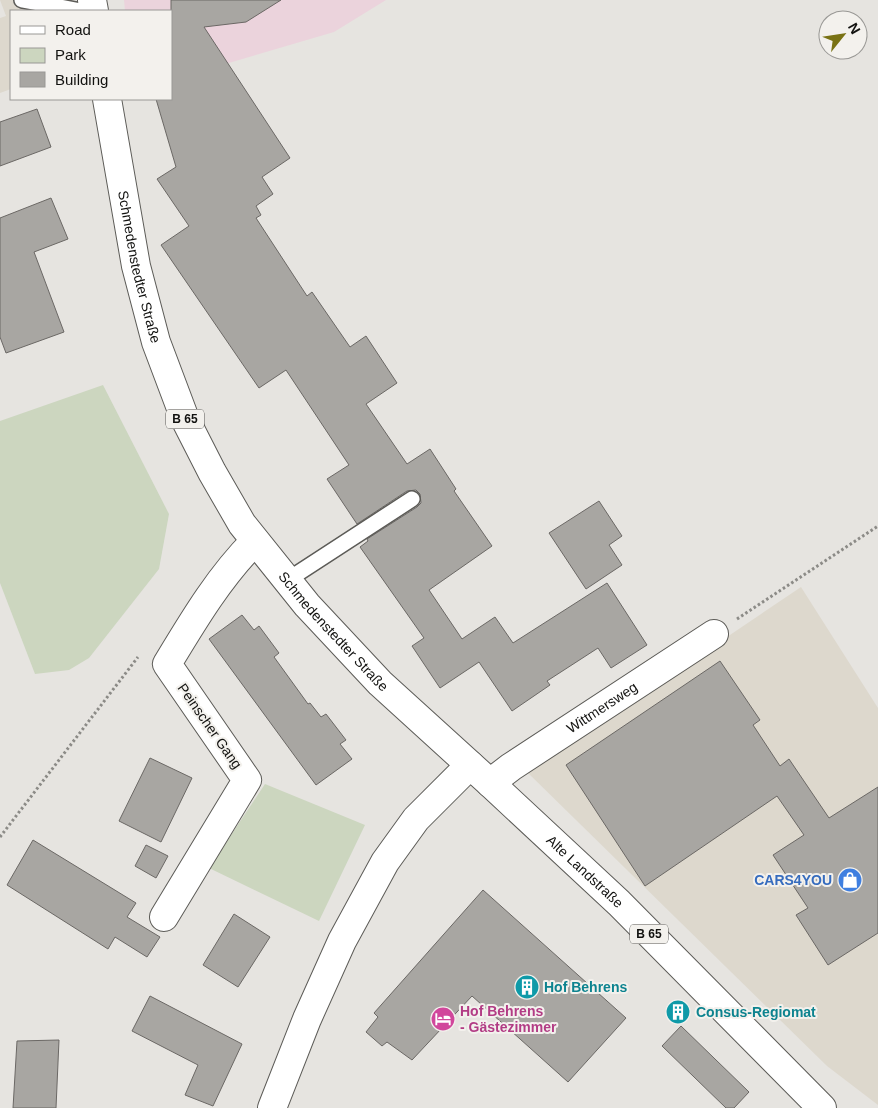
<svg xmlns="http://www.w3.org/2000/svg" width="878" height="1108" viewBox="0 0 878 1108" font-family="Arial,sans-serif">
	<rect width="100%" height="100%" fill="#e6e4e0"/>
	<g fill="#ddd8cd">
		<polygon points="0,0 72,0 73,11 11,11 11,89 0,93 0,18 6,16"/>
		<polygon points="801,587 878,708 878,1105 827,1066 527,772"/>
	</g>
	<polygon fill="#ebd3dc" points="124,0 386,0 334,32 171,80 171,11 125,11"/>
	<g fill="#ccd6bf">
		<polygon points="103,385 169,514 159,569 89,658 69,670 35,674 0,583 0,421"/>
		<polygon points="265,784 365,825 319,921 209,868"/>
	</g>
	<g fill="#a8a6a2" stroke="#6b6865">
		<polygon points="171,0 281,0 246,22 204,27 290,158 262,177 273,194 256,206 261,215 256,218 307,296 312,292 350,347 366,336 397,383 366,404 407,464 430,449 456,489 454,491 492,546 429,590 462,639 495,617 513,643 607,583 647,645 611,668 598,648 547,681 550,685 512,711 479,662 440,688 412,646 424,638 360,547 368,541 367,539 417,507 421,503 420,494 416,490 407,491 357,524 327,479 349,465 286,370 259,388 161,245 189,226 157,179 176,167 156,99 171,99"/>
		<polygon points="37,109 51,147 0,166 0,122"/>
		<polygon points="51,198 68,239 34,252 64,332 6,353 0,337 0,218"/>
		<polygon points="599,501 622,536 609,545 622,565 586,589 549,533"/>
		<polygon points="242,615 254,630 259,626 279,653 274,657 308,704 310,703 321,717 326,714 346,740 340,744 352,759 316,785 209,639"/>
		<polygon points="720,661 760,720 753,725 780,766 789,759 829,818 878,787 878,933 828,965 796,915 808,908 773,855 804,835 777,796 645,886 566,765"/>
		<polygon points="150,758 192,778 161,842 119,821"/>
		<polygon points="33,840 136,903 127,917 160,937 147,957 115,937 108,949 7,885"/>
		<polygon points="146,845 168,856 156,878 135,866"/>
		<polygon points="483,890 626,1018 568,1082 472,996 412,1060 387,1042 382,1046 366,1032 378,1017 374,1013"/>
		<polygon points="234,914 270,937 238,987 203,965"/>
		<polygon points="150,996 242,1044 213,1106 185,1095 198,1065 132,1031"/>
		<polygon points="681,1026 749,1092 734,1108 726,1108 662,1046"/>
		<polygon points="59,1040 56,1108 13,1108 17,1041"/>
	</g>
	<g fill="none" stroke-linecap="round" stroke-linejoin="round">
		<defs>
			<g id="service">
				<polyline points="22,0 81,11"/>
				<polyline points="286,581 412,499"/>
			</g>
			<g id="minor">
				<path id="s1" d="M 490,783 L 511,767 L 714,634"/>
				<path d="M 164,917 L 247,780 L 167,664 C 193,621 219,577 255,541"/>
				<polyline points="272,1108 307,1019 342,941 385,862 416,819 470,765"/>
			</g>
			<g id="primary">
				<polyline points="92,0 94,11"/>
				<path id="s2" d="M 107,99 L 136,266 L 156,342 L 185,419 L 212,472 L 242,524 L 307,605 L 380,683 L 490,783 L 619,903 L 822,1108"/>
			</g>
		</defs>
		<use href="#service" stroke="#5c5b57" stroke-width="18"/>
		<use href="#minor" stroke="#5c5b57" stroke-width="30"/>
		<use href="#primary" stroke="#5c5b57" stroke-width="30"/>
		<g stroke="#8c8b87" stroke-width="3" stroke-dasharray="2.5 2.5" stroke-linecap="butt">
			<polyline points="737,619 878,526"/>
			<polyline points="0,837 138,657"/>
		</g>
		<use href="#service" stroke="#fff" stroke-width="15"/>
		<use href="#minor" stroke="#fff" stroke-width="28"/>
		<use href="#primary" stroke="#fff" stroke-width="28"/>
	</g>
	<defs>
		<symbol id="shop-disc" viewBox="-11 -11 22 22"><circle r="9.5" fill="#3f7fe0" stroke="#f3f1ed"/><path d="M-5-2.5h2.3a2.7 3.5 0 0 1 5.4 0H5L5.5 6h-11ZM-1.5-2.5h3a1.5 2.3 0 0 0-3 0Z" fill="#fff"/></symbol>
		<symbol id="building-disc" viewBox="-11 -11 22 22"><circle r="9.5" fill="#0f9aa8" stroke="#f3f1ed"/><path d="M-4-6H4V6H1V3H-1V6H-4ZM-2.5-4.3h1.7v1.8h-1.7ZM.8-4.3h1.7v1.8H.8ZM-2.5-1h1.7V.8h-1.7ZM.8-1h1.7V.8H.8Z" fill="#fff"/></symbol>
		<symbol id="hotel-disc" viewBox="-11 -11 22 22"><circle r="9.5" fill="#d1479c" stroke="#f3f1ed"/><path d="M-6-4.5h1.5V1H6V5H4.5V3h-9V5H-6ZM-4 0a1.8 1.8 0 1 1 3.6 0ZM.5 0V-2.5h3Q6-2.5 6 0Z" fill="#fff"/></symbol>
	</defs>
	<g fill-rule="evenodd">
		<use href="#shop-disc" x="836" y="866" width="28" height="28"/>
		<use href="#building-disc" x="513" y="973" width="28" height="28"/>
		<use href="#building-disc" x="664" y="998" width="28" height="28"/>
		<use href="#hotel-disc" x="429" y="1005" width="28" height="28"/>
	</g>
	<g text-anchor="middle" stroke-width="4" stroke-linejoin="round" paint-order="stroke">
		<g fill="#f3f1ed" stroke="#565552" stroke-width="1">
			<rect x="166" y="409.5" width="38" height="19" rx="4"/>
			<rect x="630" y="924.5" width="38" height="19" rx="4"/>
		</g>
		<g font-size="12" font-weight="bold" fill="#121210">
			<text x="185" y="423">B 65</text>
			<text x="649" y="938">B 65</text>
		</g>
		<g font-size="14" fill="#121210" stroke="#f3f1ed">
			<text dy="5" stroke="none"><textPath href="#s2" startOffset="171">Schmedenstedter Straße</textPath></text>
			<text dy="5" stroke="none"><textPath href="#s2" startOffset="591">Schmedenstedter Straße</textPath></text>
			<text dy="5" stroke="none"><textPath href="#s1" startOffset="135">Wittmersweg</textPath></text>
			<text transform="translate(210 726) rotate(55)" y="5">Peinscher Gang</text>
			<text dy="5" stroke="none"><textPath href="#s2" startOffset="939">Alte Landstraße</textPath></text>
		</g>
		<g font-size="14" font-weight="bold" fill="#366cbe" stroke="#f3f1ed" text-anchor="end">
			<text x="832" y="885">CARS4YOU</text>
		</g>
		<g font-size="14" font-weight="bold" fill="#0d838f" stroke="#f3f1ed" text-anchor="start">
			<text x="544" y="992">Hof Behrens</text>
			<text x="696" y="1017">Consus-Regiomat</text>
		</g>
		<g font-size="14" font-weight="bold" fill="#b23c85" stroke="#f3f1ed" text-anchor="start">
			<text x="460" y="1016">Hof Behrens<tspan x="460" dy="16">- Gästezimmer</tspan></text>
		</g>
	</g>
	<rect x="10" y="10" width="162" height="90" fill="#f3f1ed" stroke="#999895"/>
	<rect x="20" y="26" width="25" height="8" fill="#ffffff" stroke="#999895"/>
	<text x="55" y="35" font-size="15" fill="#121210">Road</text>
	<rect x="20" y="48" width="25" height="15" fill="#ccd6bf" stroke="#999895"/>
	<text x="55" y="60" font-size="15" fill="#121210">Park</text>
	<rect x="20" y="72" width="25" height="15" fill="#a8a6a2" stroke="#999895"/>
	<text x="55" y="85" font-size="15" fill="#121210">Building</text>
	<g transform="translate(843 35) rotate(60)"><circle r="24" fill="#f3f1ed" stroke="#999895"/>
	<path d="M0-4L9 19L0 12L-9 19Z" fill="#797214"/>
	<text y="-8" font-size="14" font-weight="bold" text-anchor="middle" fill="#121210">N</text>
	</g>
</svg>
